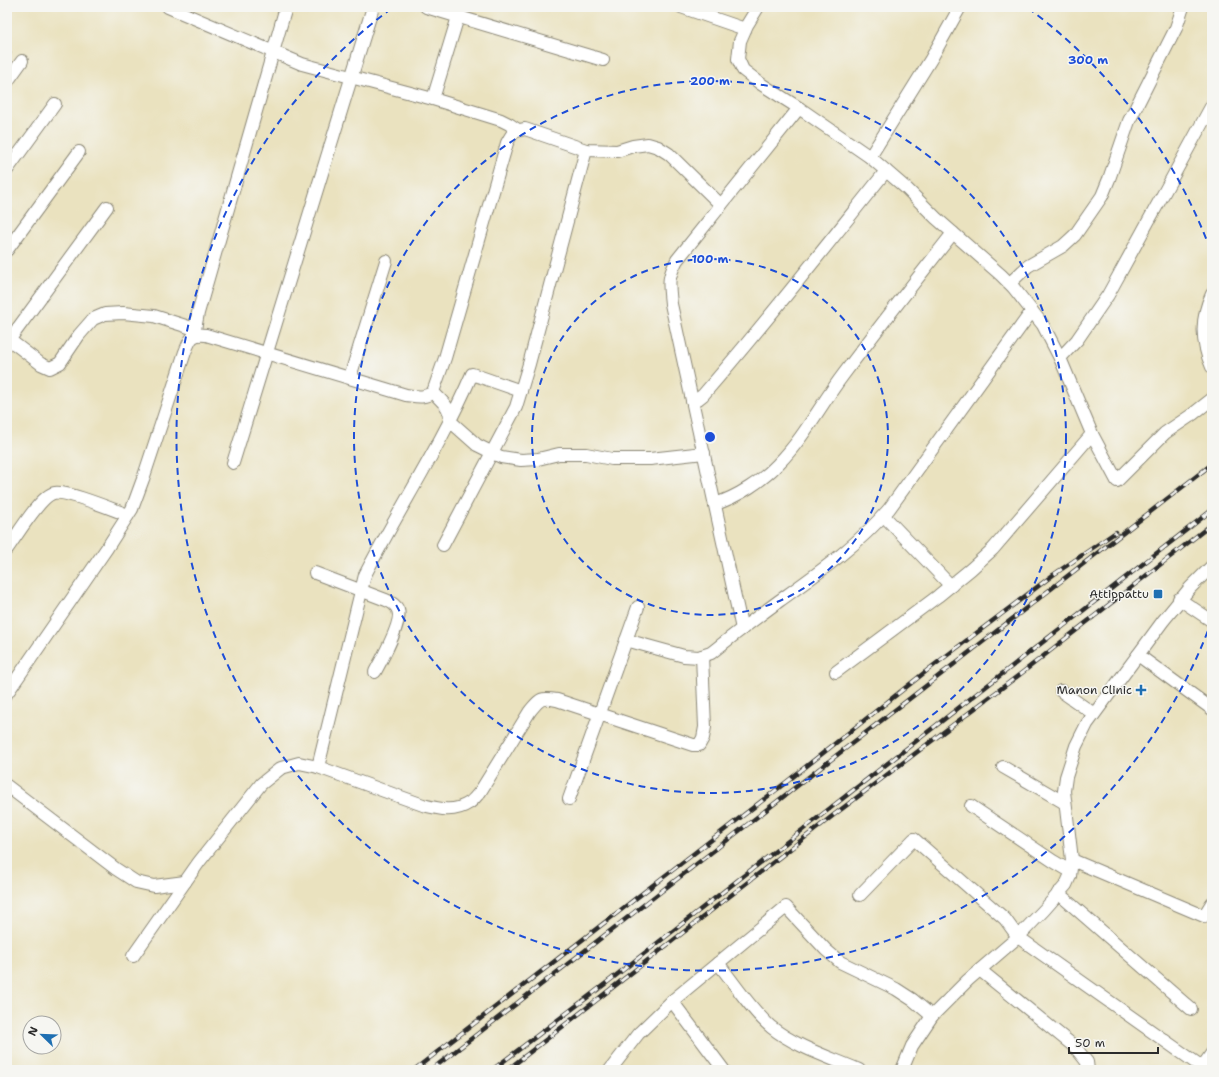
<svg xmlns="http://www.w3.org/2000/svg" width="1219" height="1077" viewBox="0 0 1219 1077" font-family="'Shantell Sans',sans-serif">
	<rect width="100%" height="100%" fill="#f6f6f2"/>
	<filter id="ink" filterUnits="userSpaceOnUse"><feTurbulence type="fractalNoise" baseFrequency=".025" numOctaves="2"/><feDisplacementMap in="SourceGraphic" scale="8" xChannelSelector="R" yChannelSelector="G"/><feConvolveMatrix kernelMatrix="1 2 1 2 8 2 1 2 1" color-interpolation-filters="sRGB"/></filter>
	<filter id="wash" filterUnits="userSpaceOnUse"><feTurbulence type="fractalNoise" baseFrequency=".012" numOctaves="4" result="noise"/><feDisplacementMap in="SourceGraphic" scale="16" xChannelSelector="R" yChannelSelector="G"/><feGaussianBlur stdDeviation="0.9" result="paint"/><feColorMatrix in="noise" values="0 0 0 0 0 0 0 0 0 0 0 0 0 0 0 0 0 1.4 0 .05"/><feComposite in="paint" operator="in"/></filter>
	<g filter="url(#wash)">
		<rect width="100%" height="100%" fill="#eae2bf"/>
	</g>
	<g filter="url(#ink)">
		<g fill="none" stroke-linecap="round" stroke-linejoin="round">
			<defs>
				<g id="minor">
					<polyline points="168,7 302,64 433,99 501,120 509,124 518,130"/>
					<polyline points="426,7 603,60"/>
					<polyline points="681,7 745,29"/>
					<polyline points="758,7 747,25 740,41 738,59 743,70 761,84 799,108 870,157 907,189 936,218 1001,275 1013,287 1043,325 1060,358 1092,434 1117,481 1165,433 1193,414 1212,399"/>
					<polyline points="7,82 22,61"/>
					<polyline points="433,99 461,7"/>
					<polyline points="870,157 931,59 960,7"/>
					<polyline points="7,170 55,104"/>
					<polyline points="7,250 79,152"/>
					<polyline points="1010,283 1028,266 1063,246 1075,235 1102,196 1109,179 1129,121 1176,28 1183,7"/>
					<path d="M 1212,294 C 1200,319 1201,342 1212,367"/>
					<polyline points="194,335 198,313 286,7"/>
					<polyline points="7,338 41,364 50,368 60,363 79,335 93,319 105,314 123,313 154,316 195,329"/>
					<polyline points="7,343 107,207"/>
					<polyline points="1060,358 1077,340 1108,295 1212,105"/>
					<polyline points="350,377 386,261"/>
					<path d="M 433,392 C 442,402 451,407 450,421"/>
					<path d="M 692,401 L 698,399 L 703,395 C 766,323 826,246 886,171"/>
					<polyline points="450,421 477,445 501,457 521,460 538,459 559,454 586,454 612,459 650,459 704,453"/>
					<polyline points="233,463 373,7"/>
					<path d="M 715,504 C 737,497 762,481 778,464 C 804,438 821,404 843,375 C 879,327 916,280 953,233"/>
					<polyline points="884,516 951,586"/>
					<polyline points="443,545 516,407 529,364 586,150"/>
					<path d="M 7,549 C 16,537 40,496 54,493 C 66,490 114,510 128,515"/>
					<path d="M 315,573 L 386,600 C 391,602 396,605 398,610 C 403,621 381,661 375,672"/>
					<polyline points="1179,599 1212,621"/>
					<path d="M 742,629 L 671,304 C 669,283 667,279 677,260 L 799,108"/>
					<path d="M 626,640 L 684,656 L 699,657 L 711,653 C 733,635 756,618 779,601 C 818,573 857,546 889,509 L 1032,311"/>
					<polyline points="1138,655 1212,709"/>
					<polyline points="836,672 938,596 971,569 993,549 1092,434"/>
					<polyline points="1061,691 1094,714"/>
					<path d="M 7,693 L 107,548 L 132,509 L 143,479 L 185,352 C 190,340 191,333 206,335 L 406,395 C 415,396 424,399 433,392 L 445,358 L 507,143 C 512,133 513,131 525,129 L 586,150 L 617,151 L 633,146 L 648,144 L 658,147 L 669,154 L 721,205"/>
					<path d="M 318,767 L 365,575 C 400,507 442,444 472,374 L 521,391"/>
					<polyline points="1003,767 1065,803"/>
					<polyline points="7,786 116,869 136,882 154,886 185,882"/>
					<polyline points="569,799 638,607"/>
					<polyline points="971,806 1053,861 1070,871"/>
					<polyline points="1072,860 1204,916 1212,903"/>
					<polyline points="1058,893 1191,1009"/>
					<polyline points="860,895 914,839 1005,919 1018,937 1202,1067"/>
					<path d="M 133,956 L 199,862 L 261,784 L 281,768 L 299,763 L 318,767 L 423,805 C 439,809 454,813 469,803 C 473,801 477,795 480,792 L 530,711 C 540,699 540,697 557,700 L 693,745 L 699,745 L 703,738 L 705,727 L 702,656"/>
					<path d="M 718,963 C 734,983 752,1011 771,1027 C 796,1047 829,1057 859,1070"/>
					<polyline points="980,970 1075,1047 1087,1062 1088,1070"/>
					<polyline points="672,1001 723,1069"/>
					<polyline points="610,1070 638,1034 672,1001 786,907 826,950 840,962 896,989 913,1000 932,1016"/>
					<polyline points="902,1070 912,1046 932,1016 968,980 1018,937 1044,910 1066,885 1070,876 1072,860 1064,791 1066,777 1076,746 1087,724 1163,621 1190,588 1212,566"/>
					<polyline points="1200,1070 1212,1053"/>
				</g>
			</defs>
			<use href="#minor" stroke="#8a8675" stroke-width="14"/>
			<polyline stroke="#8a8675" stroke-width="2" stroke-dasharray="1 3" stroke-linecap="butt" points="7,51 13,55"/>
			<use href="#minor" stroke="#fff" stroke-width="12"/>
			<defs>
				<g id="rail">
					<polyline points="414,1070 789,780 929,669 1053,575 1116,532"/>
					<polyline points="431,1070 1212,464"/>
					<polyline points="492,1070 605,984 1212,510"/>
					<polyline points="507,1070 835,814 1023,672 1212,524"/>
				</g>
			</defs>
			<use href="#rail" stroke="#2b2b2b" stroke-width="4.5"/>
			<use href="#rail" stroke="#f6f6f2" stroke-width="3" stroke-dasharray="9" stroke-linecap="butt"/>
		</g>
	</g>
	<g fill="none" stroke="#1d4ed8" stroke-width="2" stroke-dasharray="7 5">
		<circle cx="710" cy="437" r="178"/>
		<circle cx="710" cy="437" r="356"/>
		<path d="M1212 620A534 534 0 1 1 392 8M1028 8A534 534 0 0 1 1212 254"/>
	</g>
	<g fill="#1f6fb2" stroke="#f6f6f2" stroke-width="1.5">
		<rect x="1153" y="589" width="10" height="10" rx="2"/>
		<path d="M1139 684h4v4h4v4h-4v4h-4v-4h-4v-4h4z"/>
	</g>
	<g text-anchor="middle" stroke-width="3" stroke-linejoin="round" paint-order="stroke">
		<g font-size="12" fill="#2b2b2b" stroke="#f6f6f2" text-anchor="end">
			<text x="1149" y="598">Attippattu</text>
			<text x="1132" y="694">Manon Clinic</text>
		</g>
	</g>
	<circle cx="710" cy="437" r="6" fill="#1d4ed8" stroke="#f6f6f2" stroke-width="2"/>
	<g font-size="12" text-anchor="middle" font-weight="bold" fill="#1d4ed8" stroke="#f6f6f2" stroke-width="3" stroke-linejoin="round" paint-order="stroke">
		<text x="1088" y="64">300 m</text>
		<text x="710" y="85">200 m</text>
		<text x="710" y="263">100 m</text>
	</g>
	<rect width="1219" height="1077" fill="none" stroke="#f6f6f2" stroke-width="24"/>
	<g transform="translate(42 1035) rotate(293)"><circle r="19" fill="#f6f6f2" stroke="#a5a5a2"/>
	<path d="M0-3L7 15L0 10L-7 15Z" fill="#1f6fb2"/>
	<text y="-6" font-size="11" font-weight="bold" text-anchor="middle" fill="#2b2b2b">N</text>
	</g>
	<path d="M1069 1047v6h89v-6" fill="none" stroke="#2b2b2b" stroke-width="2"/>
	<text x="1075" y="1047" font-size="12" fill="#2b2b2b" stroke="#f6f6f2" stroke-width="3" paint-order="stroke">50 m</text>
</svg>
